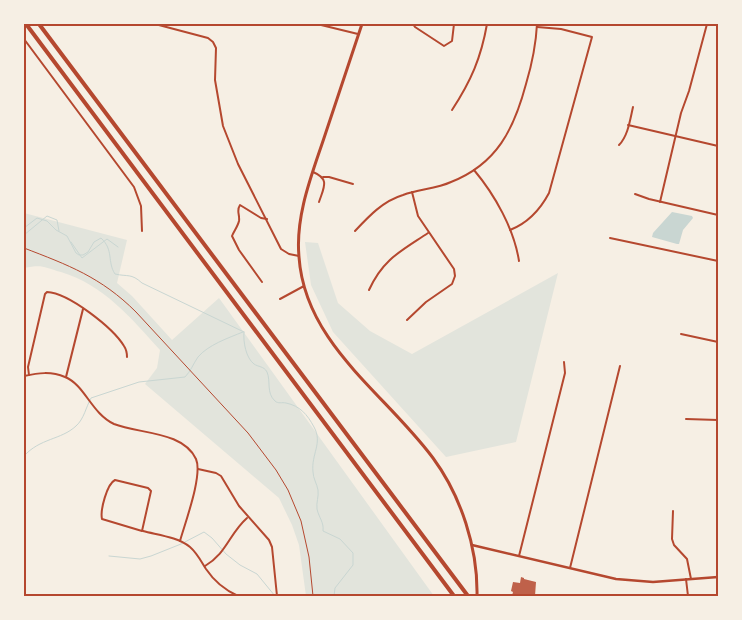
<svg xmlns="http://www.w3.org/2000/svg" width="742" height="620" viewBox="0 0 742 620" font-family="Rubik,sans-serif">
	<rect width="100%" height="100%" fill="#f6efe4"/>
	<g fill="#e2e4dc">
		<path d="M 24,213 L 127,240 L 117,283 L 132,296 L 172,340 L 219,298 L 434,596 L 306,596 L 299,545 L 292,525 L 279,498 L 145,384 L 157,368 L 160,350 C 131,318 104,285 61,272 C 44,267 42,264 24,268 Z"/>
		<polygon points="305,242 318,243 338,303 370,331 412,354 558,273 516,442 446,457 333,332 311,285"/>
	</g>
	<polygon fill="#c9d6d2" points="672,212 692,216 693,218 683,230 679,244 677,244 652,237 653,233"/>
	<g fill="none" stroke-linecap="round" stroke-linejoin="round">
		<g stroke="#c9d6d2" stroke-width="1">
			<path d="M 24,228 L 37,218 L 47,221 L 56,230 L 67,236 L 76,253 L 79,255 L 83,255 L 88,252 L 94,242 L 101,238 C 114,250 107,262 115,274 C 128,277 131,273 142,283 L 244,332"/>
			<polyline points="24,235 47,216 57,220 59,231"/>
			<polyline points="71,242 82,258 107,239 118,247"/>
			<path d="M 244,332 C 243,342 246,358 254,364 C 258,367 264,366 267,372 C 271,381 266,393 275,401 C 278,404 282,402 286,403 C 300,406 307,414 314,427 C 323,443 311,454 313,472 C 313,478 317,484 318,490 C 319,496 316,503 317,509 C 319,518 324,522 323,531 L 340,539 L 353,553 L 353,565 L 335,588 L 334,596"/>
			<path d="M 24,456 C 40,438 61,440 76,426 C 84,419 86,407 91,398 L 139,382 L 185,377 C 191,371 193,364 198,357 C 208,345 228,338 243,332"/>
			<polyline points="109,556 140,559 151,556 181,544 204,532 212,538 226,554 240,565 257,574 275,596"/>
		</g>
	</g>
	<polygon fill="#bf614a" points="521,577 524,578 524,579 536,582 535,596 512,596 513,592 511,591 513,582 520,583"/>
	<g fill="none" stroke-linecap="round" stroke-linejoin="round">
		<path stroke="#b5482f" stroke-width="1" d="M 24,248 C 68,265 101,277 136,312 L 248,433 L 276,470 L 288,490 L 301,521 L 309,557 L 313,596"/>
		<g stroke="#b5482f" stroke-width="2">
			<polyline points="155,24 208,38 213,42 216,48 215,80 223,126 238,164 281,249 289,254 299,256"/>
			<polyline points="317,24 358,34"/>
			<polyline points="413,24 415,27 444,46 452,41 454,24"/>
			<polyline points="626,25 626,24"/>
			<polyline points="24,39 134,187 141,206 142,231"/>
			<path d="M 452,110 C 471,81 481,58 487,24"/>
			<polyline points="628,125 718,146"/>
			<path d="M 619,145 C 628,136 630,120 633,107"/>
			<path d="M 474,170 C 495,195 514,229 519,261"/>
			<path d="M 313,172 C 330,179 324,187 319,202"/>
			<polyline points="323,177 329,177 353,184"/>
			<polyline points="635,194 649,199 718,215"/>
			<polyline points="660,202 681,113 689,91 707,24"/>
			<path d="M 510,230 C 528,223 540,210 549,193 L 592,37 L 561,29 L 537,27"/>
			<path d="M 355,231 C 369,216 383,201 403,195 C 419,189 436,189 451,182 C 497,164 514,129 526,84 C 532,64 536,44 537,24"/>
			<polyline points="610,238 718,261"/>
			<path d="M 262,282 L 239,250 L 232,236 C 234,231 238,226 239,221 C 240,214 236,211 240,205 L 261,218 L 267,219"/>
			<path d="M 369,290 C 383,259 401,251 428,233"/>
			<polyline points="280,299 304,286"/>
			<polyline points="407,320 426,302 452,284 455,276 454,269 418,216 412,192"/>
			<polyline points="681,334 718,342"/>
			<path d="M 29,375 L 28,367 L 45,294 L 47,292 C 69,293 113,328 124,346 C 126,349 127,353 127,357"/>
			<path d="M 24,376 C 38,373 51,371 65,377 C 85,385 91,413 114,424 C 139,434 183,431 196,459 C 203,475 185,523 180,541"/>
			<polyline points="66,377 83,309"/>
			<polyline points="686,419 718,420"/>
			<polyline points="198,469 216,473 221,476 239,506 269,540 272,547 277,596"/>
			<path d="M 115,480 L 148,488 L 151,491 L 142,531 L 102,519 C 100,510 107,484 115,480 Z"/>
			<polyline points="673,511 672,539 674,545 687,559 691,579"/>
			<path d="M 143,531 C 158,535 178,537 190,547 C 197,553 201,561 206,569 C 214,581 225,590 238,596"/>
			<polyline points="519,556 565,373 564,362"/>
			<path d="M 205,566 C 227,553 229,534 247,518"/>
			<polyline points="570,568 620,366"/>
			<polyline points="686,579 688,596"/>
		</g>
		<polyline stroke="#b5482f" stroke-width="2.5" points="472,545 616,579 653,582 718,577"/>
		<path stroke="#b5482f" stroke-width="3" d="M 362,24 C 350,60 338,96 326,132 C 313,172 295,214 299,257 C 305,344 385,393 433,458 C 461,496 478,548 477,596"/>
		<g stroke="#b5482f" stroke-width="4">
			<polyline points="26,24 454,596"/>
			<polyline points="39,24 468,596"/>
		</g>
	</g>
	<rect width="742" height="620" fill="none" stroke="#f6efe4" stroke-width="50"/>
	<rect x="25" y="25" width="692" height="570" fill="none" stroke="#b5482f" stroke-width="2"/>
</svg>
